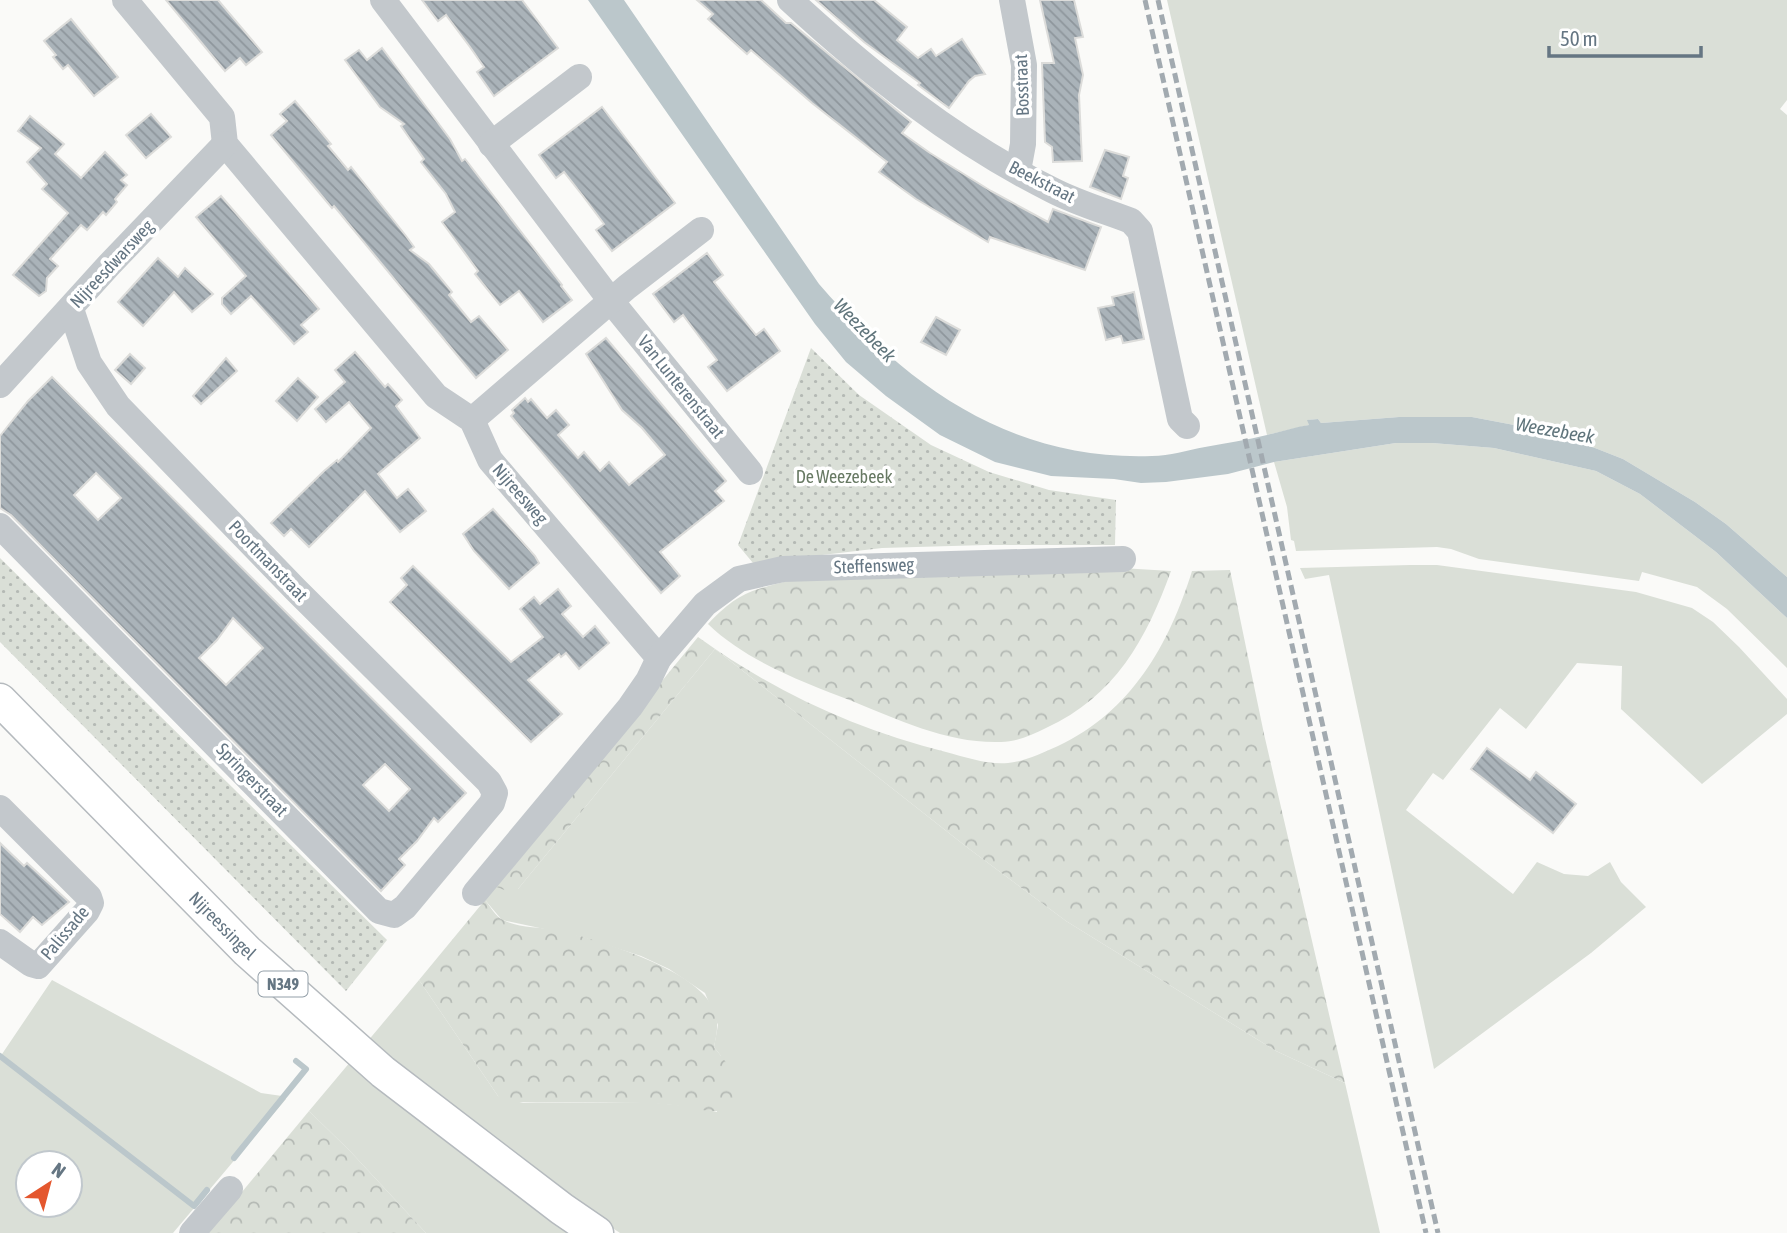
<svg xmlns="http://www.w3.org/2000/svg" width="1787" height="1233" viewBox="0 0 1787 1233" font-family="'Asap Condensed',sans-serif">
	<defs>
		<pattern id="forest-crowns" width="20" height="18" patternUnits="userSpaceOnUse" patternTransform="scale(1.75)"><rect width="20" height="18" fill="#dadfd7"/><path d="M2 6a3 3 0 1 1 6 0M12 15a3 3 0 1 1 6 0" fill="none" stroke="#b4b9b4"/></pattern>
		<pattern id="park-dots" width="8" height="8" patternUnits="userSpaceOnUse" patternTransform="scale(1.75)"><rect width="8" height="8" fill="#dadfd7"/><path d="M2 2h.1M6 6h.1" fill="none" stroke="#b4b9b4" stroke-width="1.8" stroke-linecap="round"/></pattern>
		<pattern id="building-back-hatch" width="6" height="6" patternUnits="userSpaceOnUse" patternTransform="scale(1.75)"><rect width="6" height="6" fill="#aab3b9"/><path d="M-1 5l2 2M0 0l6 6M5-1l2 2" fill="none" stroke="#8e969c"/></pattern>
	</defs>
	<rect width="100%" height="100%" fill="#fafaf8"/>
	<g fill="#dadfd7" fill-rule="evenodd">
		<polygon points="1167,0 1787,0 1787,100 1780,109 1787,115 1787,577 1726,524 1695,502 1623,459 1595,448 1536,429 1472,417 1399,417 1321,423 1318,419 1308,420 1309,425 1267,435"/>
		<polygon points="1396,443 1432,443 1494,448 1596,471 1640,494 1716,552 1787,618 1787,668 1727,609 1697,587 1642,572 1639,581 1479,559 1451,549 1437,547 1296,551 1294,541 1291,540 1287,507 1274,462"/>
		<polygon points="1410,565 1437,565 1636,592 1692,608 1713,622 1739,647 1787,699 1787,714 1702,784 1621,709 1622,666 1577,663 1526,729 1500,708 1443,780 1433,773 1406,810 1513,894 1537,862 1564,874 1588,876 1610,862 1621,882 1646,907 1591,953 1434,1069 1329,575 1305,579 1300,568"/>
		<polygon points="715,649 968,848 1066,921 1276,1051 1345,1083 1380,1233 620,1233 568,1198 367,1042 419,980 498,1096 523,1103 646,1102 696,1107 717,1112 721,1056 714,1047 718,1025 705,993 669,969 641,956 582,937 502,920 485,900 494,886 518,889"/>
		<path d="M 52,980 L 261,1093 L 282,1096 L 286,1099 L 173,1233 L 0,1233 L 0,1057 ZM 28,1163 L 70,1163 L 70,1205 L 28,1205 Z"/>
		<polygon points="351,1061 577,1233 426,1233 350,1151 309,1111"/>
	</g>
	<g fill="url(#forest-crowns)">
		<path d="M 1104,567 L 1171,571 C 1146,640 1115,696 1046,728 C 1032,735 1016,742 1001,742 C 950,744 898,720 852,701 C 803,682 746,661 708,624 C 737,594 748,591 788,581 Z"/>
		<path d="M 1230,570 L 1264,734 L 1345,1083 L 1276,1051 L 1066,921 L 968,848 L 715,649 L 518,889 L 507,891 L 494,886 L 698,637 C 773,691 856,730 946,752 C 965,757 988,765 1008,763 C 1026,761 1042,753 1058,746 C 1131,712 1169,645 1192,571 Z"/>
		<path d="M 485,900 C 490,906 496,917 503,920 C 518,928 540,927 556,930 C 596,939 693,968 712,1006 C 720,1020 717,1033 714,1047 L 736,1075 C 736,1087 735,1101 725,1109 C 718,1115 683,1106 672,1105 C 617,1099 562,1104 506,1102 L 498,1096 L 419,980 Z"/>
		<polygon points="309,1111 350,1151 426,1233 208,1233"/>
	</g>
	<g fill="url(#park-dots)">
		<polygon points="811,348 859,395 931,445 989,472 1049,490 1116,500 1115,545 986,545 882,548 753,563 738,545"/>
		<polygon points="0,558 387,940 346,991 0,642"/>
	</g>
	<path fill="#bbc7cb" d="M 588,0 L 624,0 L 819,284 C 908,387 1011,461 1152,456 C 1170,456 1187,450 1205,447 C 1225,443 1247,440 1267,435 C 1281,432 1295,427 1309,425 L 1307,420 L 1318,419 L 1321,423 L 1399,417 L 1472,417 L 1536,429 L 1595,448 L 1623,459 L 1695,502 L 1726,524 L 1787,577 L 1787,618 L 1716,552 L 1640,494 L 1596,471 L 1494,448 L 1432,443 L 1396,443 L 1274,462 L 1228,474 L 1166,482 L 1141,483 L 1114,479 L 1051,476 L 995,462 L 940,435 L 886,396 L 846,362 L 815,324 Z"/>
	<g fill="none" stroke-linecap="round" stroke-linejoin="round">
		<g stroke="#bbc7cb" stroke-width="6">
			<polyline points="0,1056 194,1206 207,1190"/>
			<polyline points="234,1158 306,1069 296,1061"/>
		</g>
	</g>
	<g fill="url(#building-back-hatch)" stroke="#dcdcda" stroke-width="2" fill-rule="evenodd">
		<polygon points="166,0 218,0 262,52 246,65 240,58 225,71"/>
		<polygon points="422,0 522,0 558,48 494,96 477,72 484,67 470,47 446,15 438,21"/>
		<polygon points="697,0 761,0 786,23 791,23 911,122 902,133 930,153 991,191 1048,222 1053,209 1101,227 1085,270 990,237 988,242 916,199 879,172 887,162 812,103 751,50 747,54 708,19 713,14"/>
		<polygon points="816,0 874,0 907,27 897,40 918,58 931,49 936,56 962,39 985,74 975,76 969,81 949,108 918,85 920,83 864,42"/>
		<polygon points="1040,0 1074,0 1083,37 1075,38 1083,75 1079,95 1082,161 1053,162 1052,147 1045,142 1042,63 1054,63"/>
		<polygon points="71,19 118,77 94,96 68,65 63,69 53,57 56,55 44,41"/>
		<polygon points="382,48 450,139 462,161 465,159 562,285 561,286 572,300 543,322 519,291 500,305 475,274 478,271 442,222 455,212 446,194 421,162 424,159 401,126 404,124 380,107 345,60 359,50 367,60"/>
		<polygon points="295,101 331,144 328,146 348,170 351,167 406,236 414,247 410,250 429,264 452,292 449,295 471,322 479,316 508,350 476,378 334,206 332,208 271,135 287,121 280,114"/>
		<polygon points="602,107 675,203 612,251 596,230 604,224 583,196 564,172 556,178 539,155"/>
		<polygon points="151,114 171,137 146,158 126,135"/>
		<polygon points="30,116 64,144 55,154 81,178 105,152 127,175 121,180 127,185 115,199 117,202 106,215 103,212 87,230 81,225 50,259 58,266 47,278 46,291 39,296 13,275 68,213 42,189 47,184 27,162 41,148 18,131"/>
		<polygon points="1105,150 1129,157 1123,176 1128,178 1121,199 1090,187"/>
		<polygon points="221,196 319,309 301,325 308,332 294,344 251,296 231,314 222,304 222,298 246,276 196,217"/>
		<polygon points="707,253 723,275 714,282 756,335 764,329 780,351 727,391 708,367 717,360 701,339 683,315 674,322 653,294"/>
		<polygon points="158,258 178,277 185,268 213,294 192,312 174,292 143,326 118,302"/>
		<polygon points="1134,292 1144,339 1123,343 1121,336 1106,340 1098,308 1114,305 1112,297"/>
		<polygon points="936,317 960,330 946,355 921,342"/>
		<polygon points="606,338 726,481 715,491 724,501 660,552 680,576 661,593 511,416 514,413 512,410 525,398 528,402 531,399 547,418 556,410 569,425 558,435 578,458 584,452 600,471 609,462 629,485 665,455 642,428 622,410 586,354"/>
		<polygon points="355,352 385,387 388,384 402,400 396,406 420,438 378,474 397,498 408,489 426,511 400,532 365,491 309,547 291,529 284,536 271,523 324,471 337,460 338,462 371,428 349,402 326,422 315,409 345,382 335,370"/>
		<polygon points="130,354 145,368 131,384 115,370"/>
		<polygon points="226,358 237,371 201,404 193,396"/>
		<path d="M 52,377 L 466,793 L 438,822 L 434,818 L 417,841 L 399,859 L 405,865 L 381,891 L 11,515 L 0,508 L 0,436 L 28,401 ZM 96,473 L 121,498 L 98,520 L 74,495 ZM 233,618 L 263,648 L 226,685 L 199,658 L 217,640 ZM 385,764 L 410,789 L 389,811 L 363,785 Z"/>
		<polygon points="298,378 318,397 297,421 276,401"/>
		<polygon points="493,509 535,556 539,563 509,589 474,551 463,534"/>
		<polygon points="413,566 511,662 543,637 520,609 534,597 540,604 558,589 571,606 562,614 583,637 595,626 609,643 579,669 566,653 561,657 559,654 528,680 562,714 531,742 390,602 407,585 401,578"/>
		<polygon points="1487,748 1530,780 1536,772 1576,804 1553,833 1471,769"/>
		<polygon points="0,843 24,866 27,863 69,902 42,925 33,917 20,932 0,914"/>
	</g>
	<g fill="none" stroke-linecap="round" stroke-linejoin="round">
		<defs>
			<g id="major">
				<path id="s1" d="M 0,700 L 247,951 L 383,1072 L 562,1209 L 597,1233"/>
			</g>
		</defs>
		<use href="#major" stroke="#b5babe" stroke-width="35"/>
		<g stroke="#c3c8cc" stroke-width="26">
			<polyline points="125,0 222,117 225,144 436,396 472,420 490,460 659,658"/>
			<polyline points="383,0 611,301 750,472"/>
			<path d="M 790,0 C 869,73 955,142 1052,190 C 1077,203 1105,211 1131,221 L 1140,231 L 1180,419 L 1187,426"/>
			<polyline points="1012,0 1024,65 1023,144 1018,171"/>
			<polyline points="491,144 579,77"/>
			<polyline points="0,385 109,265 225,144"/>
			<polyline points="472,420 627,287 701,230"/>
			<polyline points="0,526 379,911 394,915 405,907 492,803 495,793 489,782 296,590 118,406 89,363 71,309"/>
			<polyline points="0,808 89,897 91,903 87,911 38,966 31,964 0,942"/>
			<polyline points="475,893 630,707 648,681 659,658 705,604 739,579 783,569 1123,559"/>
			<polyline points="192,1233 230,1189"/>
		</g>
		<use href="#major" stroke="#fff" stroke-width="32"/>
		<g stroke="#a2aab0" stroke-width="5" stroke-dasharray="10 5" stroke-linecap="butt">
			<polyline points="1145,0 1426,1233"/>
			<polyline points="1158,0 1438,1233"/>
		</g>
	</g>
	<g text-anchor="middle" stroke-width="7" stroke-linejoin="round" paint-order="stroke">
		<rect fill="#fff" stroke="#939fa8" stroke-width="2" x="258.5" y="971.5" width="49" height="25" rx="5"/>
		<g font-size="16" font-weight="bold" fill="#657683">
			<text x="283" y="990">N349</text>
		</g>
		<g font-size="18" fill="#657683" stroke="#fff">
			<text transform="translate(1022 85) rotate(-92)" y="6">Bosstraat</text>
			<text transform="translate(1042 182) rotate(27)" y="6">Beekstraat</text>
			<text transform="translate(112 264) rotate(-47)" y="6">Nijreesdwarsweg</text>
			<text transform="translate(681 387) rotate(51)" y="6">Van Lunterenstraat</text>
			<text transform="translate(520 494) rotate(49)" y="6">Nijreesweg</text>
			<text transform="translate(268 561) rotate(46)" y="6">Poortmanstraat</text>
			<text transform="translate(874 566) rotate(-2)" y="6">Steffensweg</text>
			<text transform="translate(252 780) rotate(46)" y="6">Springerstraat</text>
			<text dy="6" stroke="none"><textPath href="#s1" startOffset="317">Nijreessingel</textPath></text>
			<text transform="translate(65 933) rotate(-50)" y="6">Palissade</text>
		</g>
		<g font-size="18" fill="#687a64" stroke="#fff">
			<text x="844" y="483">De Weezebeek</text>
		</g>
		<g font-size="19" font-style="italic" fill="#60757c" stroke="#fff">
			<text transform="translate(865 330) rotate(46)" y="7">Weezebeek</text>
			<text transform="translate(1555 430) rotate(10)" y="7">Weezebeek</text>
		</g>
	</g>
	<g transform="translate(49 1184) rotate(36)"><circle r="33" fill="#ffffff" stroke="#c1c8cd" stroke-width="2"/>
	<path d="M0-5L12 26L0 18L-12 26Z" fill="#e4572e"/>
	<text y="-10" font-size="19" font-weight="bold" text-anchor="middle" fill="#657683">N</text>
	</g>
	<path d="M1549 46v10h152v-10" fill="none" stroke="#657683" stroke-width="3.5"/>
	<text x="1560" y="46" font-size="21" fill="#657683" stroke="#ffffff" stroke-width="5" paint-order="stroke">50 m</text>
</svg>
